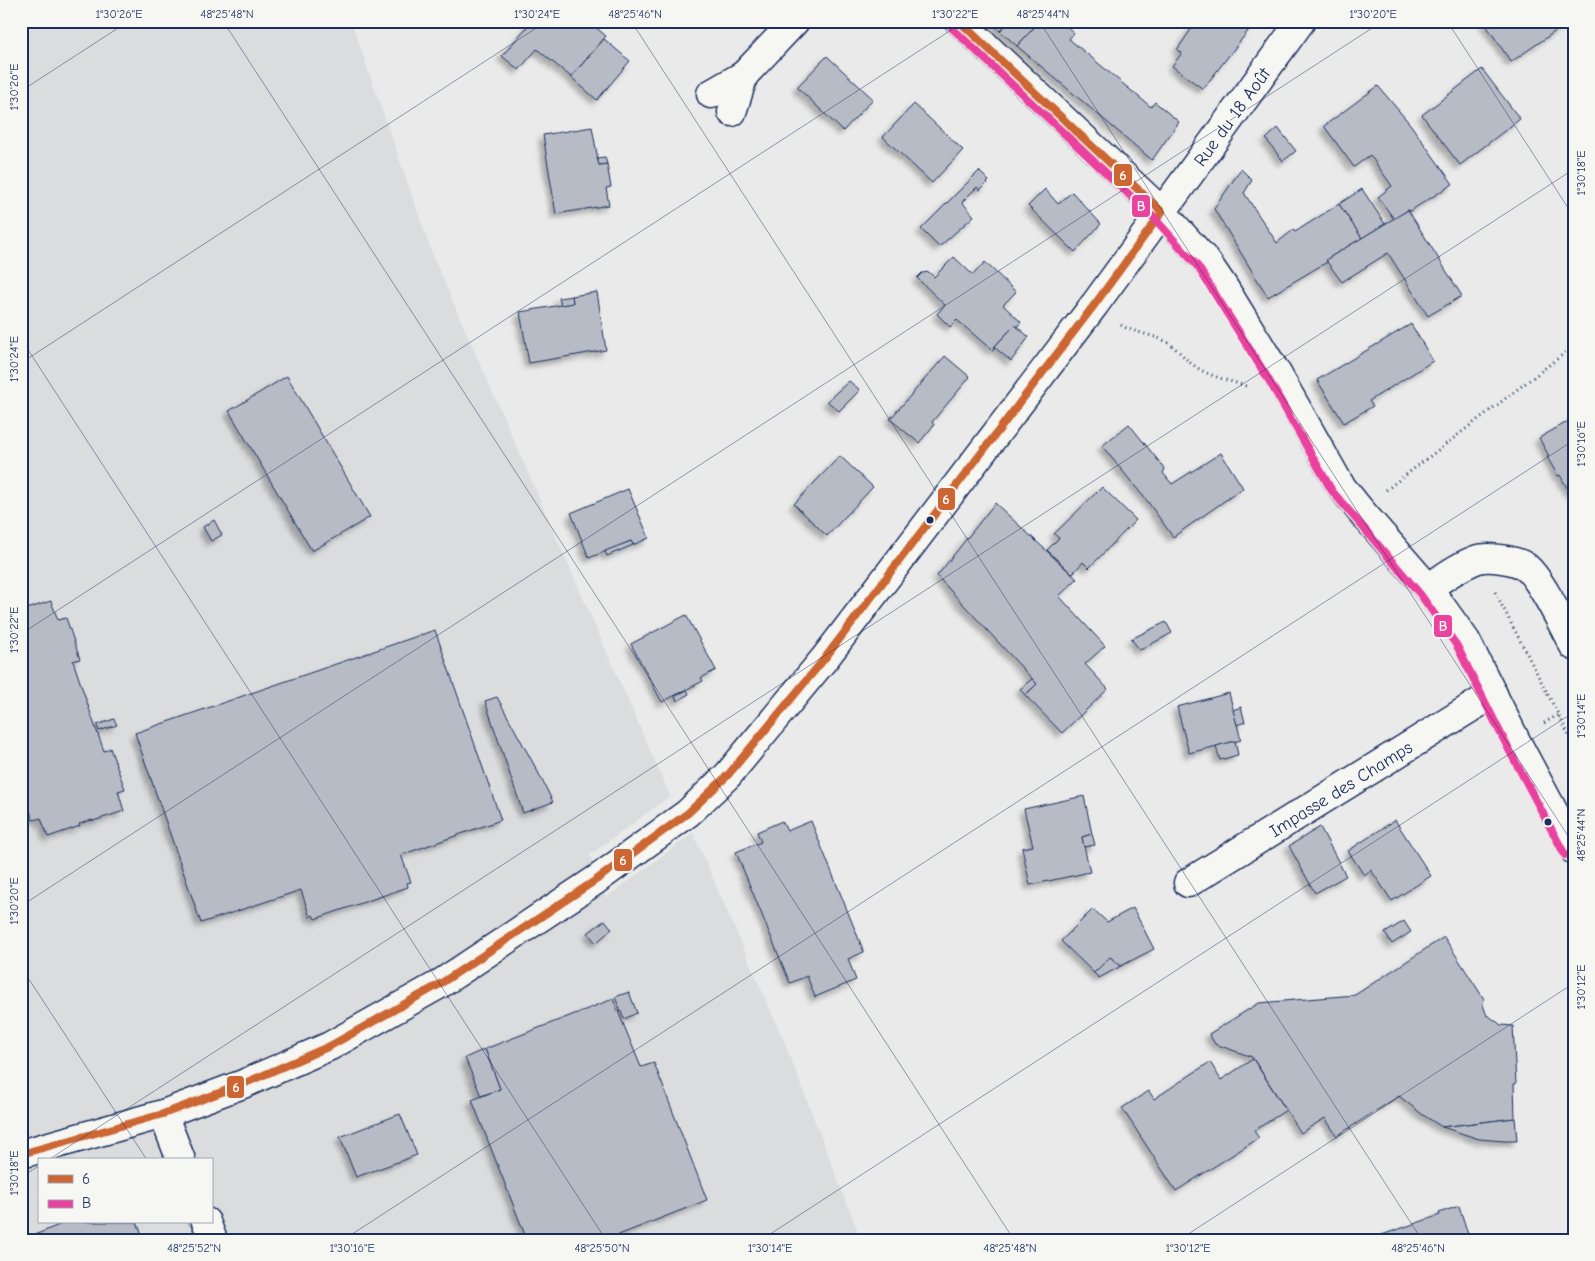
<svg xmlns="http://www.w3.org/2000/svg" width="1595" height="1261" viewBox="0 0 1595 1261" font-family="'Comic Neue',sans-serif">
	<defs>
		<filter id="shadow"><feDropShadow dx="-4.5" dy="4.5" stdDeviation="2.5" flood-color="#0004"/></filter>
	</defs>
	<rect width="100%" height="100%" fill="#e9eae9"/>
	<filter id="ink" filterUnits="userSpaceOnUse"><feTurbulence type="fractalNoise" baseFrequency=".02" numOctaves="2"/><feDisplacementMap in="SourceGraphic" scale="10" xChannelSelector="R" yChannelSelector="G"/><feConvolveMatrix kernelMatrix="1 2 1 2 8 2 1 2 1" color-interpolation-filters="sRGB"/></filter>
	<g filter="url(#ink)">
		<path fill="#dadcde" fill-rule="evenodd" d="M 21,21 L 351,21 L 434,259 L 670,796 L 590,855 L 606,898 L 693,833 L 785,1044 L 861,1240 L 21,1240 ZM 39,1160 L 211,1160 L 211,1222 L 39,1222 Z"/>
		<g fill="#b6bbc6" stroke="#1b2f5e" filter="url(#shadow)">
			<polygon points="532,21 588,21 606,36 571,77 537,49 519,70 502,56"/>
			<polygon points="989,21 1009,21 1000,31"/>
			<polygon points="1009,21 1040,21 1017,46 1000,31"/>
			<polygon points="1040,21 1061,21 1074,33 1069,39 1151,107 1155,102 1179,122 1152,160 1017,46"/>
			<polygon points="1205,21 1236,21 1248,31 1203,89 1172,66 1182,53 1177,50 1196,22 1202,25"/>
			<polygon points="1236,21 1254,21 1248,31"/>
			<polygon points="1486,21 1564,21 1566,24 1511,62 1484,22"/>
			<polygon points="604,39 630,61 597,100 571,77"/>
			<polygon points="827,56 873,99 843,131 797,87"/>
			<polygon points="1482,69 1520,119 1460,165 1422,115"/>
			<polygon points="1378,86 1410,124 1453,184 1410,211 1408,210 1394,219 1378,197 1392,186 1370,155 1354,167 1324,126"/>
			<polygon points="914,104 963,150 932,183 883,137"/>
			<polygon points="592,127 599,165 607,164 611,187 606,188 609,205 556,214 543,135"/>
			<polygon points="1278,128 1296,151 1283,161 1266,139"/>
			<polygon points="605,157 607,164 599,165 597,158"/>
			<polygon points="1241,169 1252,180 1244,193 1277,243 1293,230 1295,232 1339,204 1362,238 1327,259 1327,262 1268,297 1214,209"/>
			<polygon points="979,171 989,181 980,190 977,187 962,202 974,216 939,247 921,229"/>
			<polygon points="1045,189 1058,204 1072,192 1101,224 1075,252 1028,206"/>
			<polygon points="1362,189 1385,224 1362,238 1339,204"/>
			<polygon points="1408,210 1462,296 1428,316 1388,253 1342,282 1327,262 1327,259"/>
			<polygon points="954,257 973,275 985,262 1016,292 1003,305 1021,322 1017,327 1015,325 994,347 993,351 957,320 950,327 937,314 945,305 917,278 922,273 929,272 934,277"/>
			<polygon points="597,292 606,350 529,363 520,312 573,303 572,296"/>
			<polygon points="572,296 573,303 561,305 559,298"/>
			<polygon points="1411,324 1433,361 1369,401 1373,406 1344,423 1317,380"/>
			<polygon points="1015,325 1029,337 1011,361 994,347"/>
			<polygon points="945,356 970,377 932,422 934,425 919,443 890,419"/>
			<polygon points="287,376 370,517 312,551 229,411"/>
			<polygon points="849,381 860,390 839,411 827,401"/>
			<polygon points="1574,418 1574,494 1573,492 1570,493 1560,475 1558,476 1547,457 1549,456 1539,438"/>
			<polygon points="1129,424 1165,469 1163,473 1172,484 1221,453 1243,488 1173,537 1148,502 1102,446"/>
			<polygon points="840,456 873,487 827,536 794,504"/>
			<polygon points="1102,487 1136,520 1089,568 1083,562 1072,574 1047,550 1059,538 1054,534"/>
			<polygon points="628,489 649,538 633,545 631,541 589,558 571,513"/>
			<polygon points="995,503 1077,579 1059,596 1105,646 1085,664 1108,689 1062,733 1025,695 1037,684 937,576"/>
			<polygon points="214,520 222,535 211,541 203,527"/>
			<polygon points="631,541 633,545 607,556 605,551"/>
			<polygon points="51,601 58,620 66,618 80,659 73,661 95,726 104,751 110,748 125,789 118,791 124,811 93,821 92,820 79,824 80,826 48,837 41,818 33,820 21,784 21,778 27,777 21,760 21,611"/>
			<polygon points="686,615 716,670 701,678 703,681 662,702 631,644"/>
			<polygon points="1166,622 1172,633 1140,650 1131,639"/>
			<polygon points="435,630 501,820 401,855 411,882 407,883 408,887 315,919 313,915 310,917 301,890 201,923 135,733"/>
			<polygon points="1032,679 1037,684 1025,695 1020,689"/>
			<polygon points="687,690 689,694 677,701 675,696"/>
			<polygon points="1229,693 1241,740 1189,753 1177,707"/>
			<polygon points="497,697 538,772 553,802 523,813 485,701"/>
			<polygon points="1241,707 1245,722 1237,725 1233,710"/>
			<polygon points="114,719 117,725 99,731 97,725"/>
			<polygon points="1235,741 1238,755 1220,760 1216,746"/>
			<polygon points="1084,796 1092,834 1082,837 1090,872 1030,885 1022,848 1033,846 1024,809"/>
			<polygon points="1395,820 1431,876 1392,901 1371,870 1364,875 1348,851"/>
			<polygon points="782,821 787,831 811,821 864,952 848,959 856,980 815,997 807,976 790,983 736,852 761,842 757,832"/>
			<polygon points="1320,827 1346,876 1315,893 1289,846"/>
			<polygon points="1092,834 1095,845 1084,847 1082,837"/>
			<polygon points="1133,908 1154,949 1121,966 1110,957 1094,973 1061,941 1093,909 1107,922"/>
			<polygon points="605,920 612,929 596,943 588,933"/>
			<polygon points="1404,921 1411,932 1392,944 1385,933"/>
			<polygon points="1444,937 1484,999 1483,1005 1487,1016 1489,1016 1501,1025 1513,1026 1516,1084 1514,1084 1515,1118 1442,1127 1423,1115 1399,1096 1337,1136 1325,1118 1301,1133 1252,1057 1215,1044 1209,1034 1259,1003 1355,995"/>
			<polygon points="1110,957 1121,966 1099,978 1094,973"/>
			<polygon points="629,992 637,1013 624,1019 615,997"/>
			<polygon points="613,999 641,1067 654,1063 707,1200 606,1240 537,1240 536,1237 527,1240 472,1100 500,1089 485,1049"/>
			<polygon points="485,1049 500,1089 481,1096 465,1058"/>
			<polygon points="1253,1059 1286,1110 1254,1131 1259,1138 1176,1191 1122,1108 1149,1091 1154,1099 1210,1062 1221,1080"/>
			<polygon points="400,1114 417,1155 356,1177 340,1137"/>
			<polygon points="1515,1118 1517,1141 1504,1141 1479,1139 1442,1127"/>
			<polygon points="1459,1206 1470,1240 1367,1240 1440,1215 1439,1213"/>
			<polygon points="66,1222 137,1222 144,1240 23,1240"/>
		</g>
		<g fill="none" stroke-linecap="round" stroke-linejoin="round">
			<defs>
				<g id="street">
					<polyline points="959,21 1162,212"/>
					<polyline points="711,94 744,75"/>
					<polyline points="732,112 744,75 795,21"/>
					<path d="M 1428,588 C 1443,578 1460,565 1478,559 C 1489,556 1517,560 1526,567 C 1542,580 1563,627 1574,646"/>
					<polyline points="1188,883 1493,694"/>
					<polyline points="163,1114 181,1160"/>
					<polyline points="206,1222 213,1240"/>
				</g>
				<g id="secondary">
					<polyline points="1162,212 1206,261 1223,286 1276,372 1340,485 1360,510 1428,588 1466,641 1516,741 1574,850"/>
					<polyline points="21,1154 163,1114 243,1084 330,1046 440,984 596,880 688,813 728,775 825,658 1095,304 1301,21"/>
				</g>
			</defs>
			<use href="#street" stroke="#1b2f5e" stroke-width="31"/>
			<use href="#secondary" stroke="#1b2f5e" stroke-width="31"/>
			<g stroke="#1b2f5e" stroke-width="3" stroke-dasharray="1 4" stroke-linecap="butt">
				<path d="M 1121,325 C 1129,331 1153,335 1165,341 C 1176,347 1182,356 1192,364 C 1207,376 1227,380 1246,386"/>
				<polyline points="1386,490 1574,346"/>
				<polyline points="1495,592 1574,745"/>
				<polyline points="1544,723 1558,715"/>
			</g>
			<use href="#street" stroke="#f6f6f2" stroke-width="28"/>
			<use href="#secondary" stroke="#f6f6f2" stroke-width="28"/>
			<defs>
				<polyline id="bus-1" points="21,1154 163,1114 243,1084 330,1046 440,984 596,880 688,813 728,775 825,658 1095,304 1162,212 959,21"/>
				<polyline id="bus-2" points="952,28 1155,219 1198,267 1267,377 1332,491 1420,594 1457,646 1507,746 1565,855"/>
			</defs>
			<use href="#bus-1" stroke="#f6f6f2" stroke-width="11"/>
			<use href="#bus-2" stroke="#f6f6f2" stroke-width="11"/>
			<use href="#bus-1" stroke="#c63" stroke-width="8"/>
			<use href="#bus-2" stroke="#e9439e" stroke-width="8"/>
		</g>
	</g>
	<path fill="none" stroke="#1b2f5e" stroke-width="1" stroke-opacity="0.45" d="M 223,21 L 1014,1240M 631,21 L 1422,1240M 1039,21 L 1574,845M 1447,21 L 1574,217M 21,91 L 129,21M 21,339 L 606,1240M 21,363 L 547,21M 21,634 L 965,21M 21,906 L 1383,21M 21,967 L 147,1160M 48,1160 L 1574,169M 21,1177 L 39,1166M 187,1222 L 199,1240M 343,1240 L 1574,440M 761,1240 L 1574,712M 1179,1240 L 1574,983"/>
	<g fill="#1b2f5e" stroke="#f6f6f2" stroke-width="2">
		<circle cx="930" cy="520" r="4.5"/>
		<circle cx="1548" cy="822" r="4.5"/>
	</g>
	<g text-anchor="middle" stroke-width="4" stroke-linejoin="round" paint-order="stroke">
		<g font-size="18" fill="#1b2f5e" stroke="#f6f6f2">
			<text transform="translate(1232 117) rotate(-54)" y="6">Rue du 18 Août</text>
			<text transform="translate(1341 789) rotate(-32)" y="6">Impasse des Champs</text>
		</g>
	</g>
	<g stroke="#f6f6f2" stroke-width="2">
		<rect x="1113" y="163" width="20" height="24" rx="5" fill="#c63"/>
		<rect x="1131" y="194" width="20" height="24" rx="5" fill="#e9439e"/>
		<rect x="937" y="487" width="19" height="24" rx="5" fill="#c63"/>
		<rect x="1433" y="614" width="20" height="24" rx="5" fill="#e9439e"/>
		<rect x="613" y="848" width="20" height="24" rx="5" fill="#c63"/>
		<rect x="226" y="1075" width="19" height="24" rx="5" fill="#c63"/>
	</g>
	<g font-size="14" text-anchor="middle" font-weight="bold" fill="#fff">
		<text x="1123" y="180">6</text>
		<text x="1141" y="211">B</text>
		<text x="946" y="504">6</text>
		<text x="1443" y="631">B</text>
		<text x="623" y="865">6</text>
		<text x="236" y="1092">6</text>
	</g>
	<rect width="1595" height="1261" fill="none" stroke="#f6f6f2" stroke-width="55"/>
	<rect x="38" y="1158" width="175" height="65" fill="#f6f6f2" stroke="#9ea6b7"/>
	<rect x="48" y="1175" width="25" height="8" fill="#cc6633" stroke="#9ea6b7"/>
	<text x="82" y="1184" font-size="15" fill="#1b2f5e">6</text>
	<rect x="48" y="1200" width="25" height="8" fill="#e9439e" stroke="#9ea6b7"/>
	<text x="82" y="1208" font-size="15" fill="#1b2f5e">B</text>
	<rect x="28" y="28" width="1540" height="1206" fill="none" stroke="#1b2f5e" stroke-width="2"/>
	<g font-size="12" text-anchor="middle" fill="#1b2f5e">
		<text x="119" y="18">1°30'26"E</text>
		<text x="227" y="18">48°25'48"N</text>
		<text x="537" y="18">1°30'24"E</text>
		<text x="635" y="18">48°25'46"N</text>
		<text x="955" y="18">1°30'22"E</text>
		<text x="1043" y="18">48°25'44"N</text>
		<text x="1373" y="18">1°30'20"E</text>
		<text transform="translate(14 87) rotate(-90)" y="4">1°30'26"E</text>
		<text transform="translate(1581 173) rotate(-90)" y="4">1°30'18"E</text>
		<text transform="translate(14 359) rotate(-90)" y="4">1°30'24"E</text>
		<text transform="translate(1581 444) rotate(-90)" y="4">1°30'16"E</text>
		<text transform="translate(14 630) rotate(-90)" y="4">1°30'22"E</text>
		<text transform="translate(1581 716) rotate(-90)" y="4">1°30'14"E</text>
		<text transform="translate(1581 835) rotate(-90)" y="4">48°25'44"N</text>
		<text transform="translate(14 901) rotate(-90)" y="4">1°30'20"E</text>
		<text transform="translate(1581 987) rotate(-90)" y="4">1°30'12"E</text>
		<text transform="translate(14 1173) rotate(-90)" y="4">1°30'18"E</text>
		<text x="194" y="1252">48°25'52"N</text>
		<text x="352" y="1252">1°30'16"E</text>
		<text x="602" y="1252">48°25'50"N</text>
		<text x="770" y="1252">1°30'14"E</text>
		<text x="1010" y="1252">48°25'48"N</text>
		<text x="1188" y="1252">1°30'12"E</text>
		<text x="1418" y="1252">48°25'46"N</text>
	</g>
</svg>
